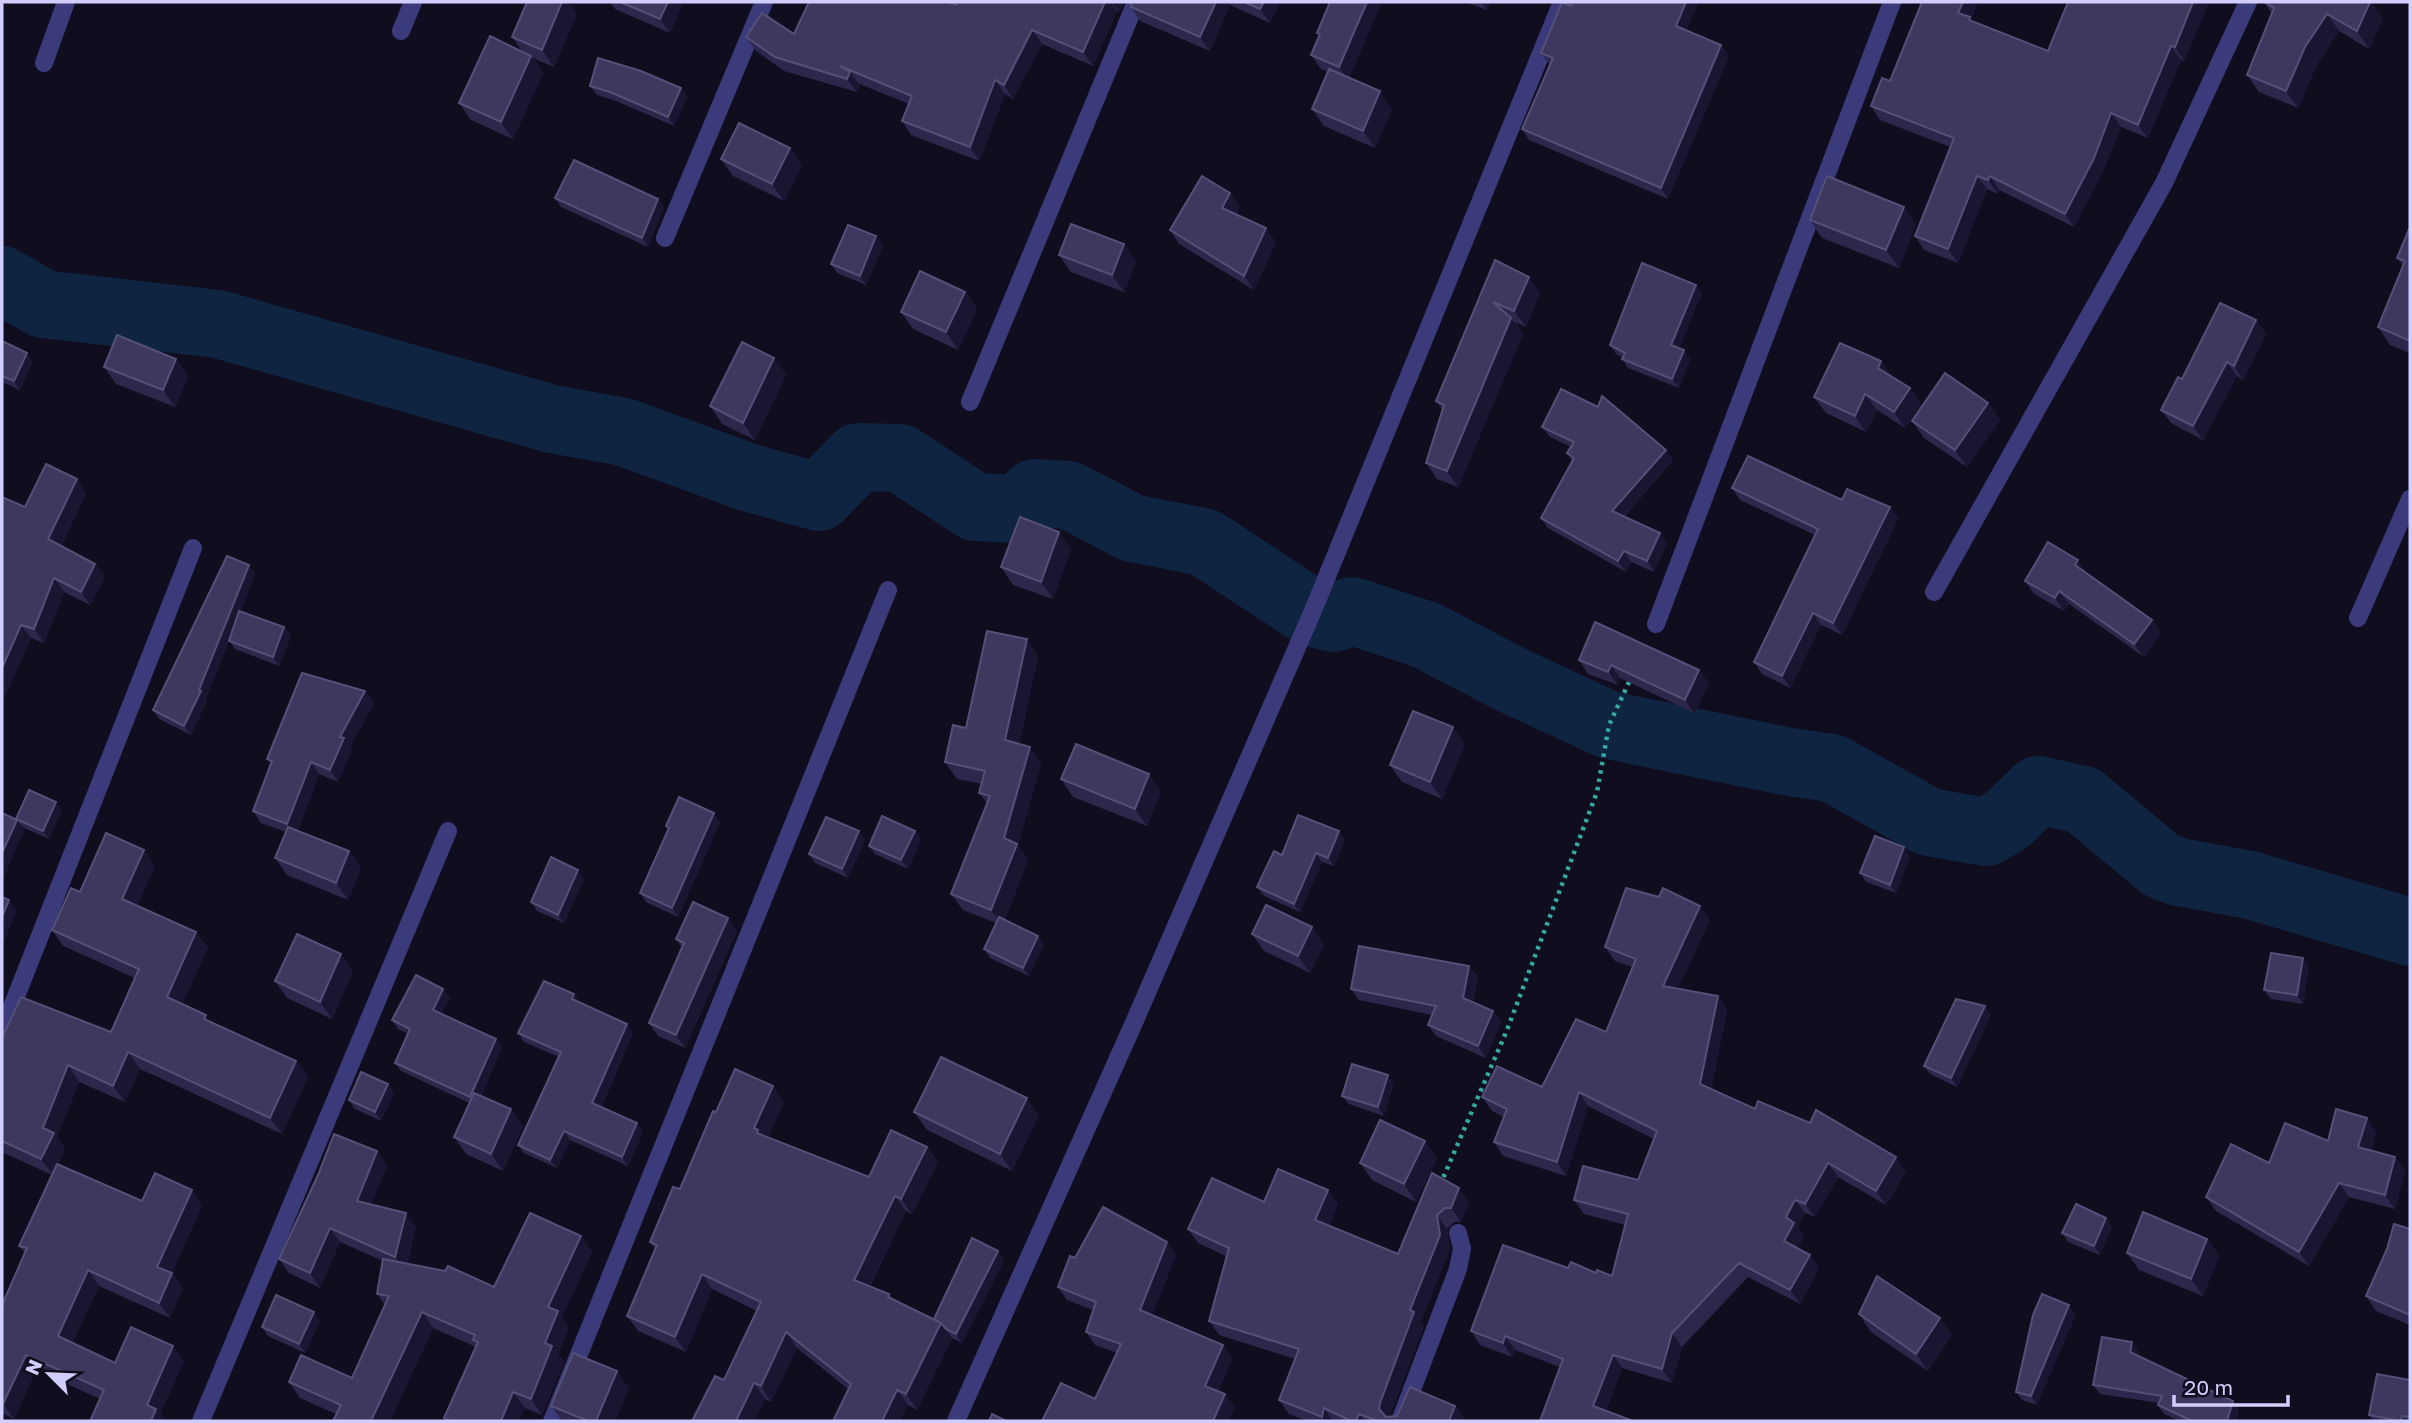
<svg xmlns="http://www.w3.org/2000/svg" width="2412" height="1423" viewBox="0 0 2412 1423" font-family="'Golos Text',sans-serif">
	<rect width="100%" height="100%" fill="#100d1e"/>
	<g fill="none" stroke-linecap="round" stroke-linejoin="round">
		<polyline stroke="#0e2441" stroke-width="68" points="2,280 43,304 218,324 552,419 624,432 750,478 819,497 858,457 900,458 975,507 1017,509 1035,493 1069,495 1132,528 1204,542 1312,613 1333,618 1352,611 1426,635 1512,680 1609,725 1790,762 1832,768 1929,822 1986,832 2007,820 2038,790 2083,800 2161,865 2179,872 2250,885 2410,932"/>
		<polyline stroke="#33aa9f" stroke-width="4.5" stroke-dasharray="3.5 5" stroke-linecap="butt" points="1440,1185 1507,1030 1597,792 1609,725 1630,680"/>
		<g stroke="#3b3b7b" stroke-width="18">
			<polyline points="401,31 413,2"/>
			<polyline points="44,63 66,2"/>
			<polyline points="665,238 764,2"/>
			<polyline points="970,402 1136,2"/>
			<polyline points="1934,592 2164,183 2248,2"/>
			<polyline points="2358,618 2410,499"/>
			<polyline points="1656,624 1892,2"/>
			<polyline points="2,1032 193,548"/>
			<polyline points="201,1421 448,831"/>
			<polyline points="552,1421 888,590"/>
			<polyline points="956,1421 1136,1018 1312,613 1562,2"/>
			<polyline points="1400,1421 1458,1269 1462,1248 1458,1233"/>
		</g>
	</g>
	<g fill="#2c274b">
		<polygon points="527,2 568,2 577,14 554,67 533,58 543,73 513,139 471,120 459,103 522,51 512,37"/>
		<polygon points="610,2 683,2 670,33 615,9"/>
		<polygon points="957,2 1124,2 1119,12 1117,11 1093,66 1042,44 1013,99 1005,94 979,161 911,135 902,121 909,104 857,83 860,86 857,92 784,71 756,51 746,37 794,34 956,5"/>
		<polygon points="1132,2 1280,2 1270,23 1230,5 1210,51 1140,21 1131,7"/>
		<polygon points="1330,2 1350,78 1392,109 1375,148 1324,126 1312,109 1328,72 1321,69 1311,55 1319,36 1317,33"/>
		<polygon points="1465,2 1491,2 1487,10"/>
		<polygon points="1573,2 1699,2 1686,30 1721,45 1729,56 1668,199 1529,140 1522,129 1550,65 1541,53"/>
		<polygon points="1922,2 1978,2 1971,19 1973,22 2048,51 2068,2 2066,2 2209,2 2184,61 2181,60 2148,138 2121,127 2103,171 2074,227 1999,190 1998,194 1987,189 1958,263 1924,250 1915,236 1950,147 1880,120 1871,106 1890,81"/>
		<polygon points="2264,2 2371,2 2383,18 2369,49 2339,31 2317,64 2298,108 2259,92 2247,75 2272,14"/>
		<polygon points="590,86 681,88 687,97 674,126 616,101 597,95"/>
		<polygon points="790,148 802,165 784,201 733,176 721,159"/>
		<polygon points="1230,193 1240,207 1236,214 1276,242 1254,290 1179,244 1170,230"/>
		<polygon points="555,198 658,199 664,207 648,247 561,207"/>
		<polygon points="1810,220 1916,224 1899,268 1822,238"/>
		<polygon points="2410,227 2410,353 2390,345 2378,327 2403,266 2397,258"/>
		<polygon points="1124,244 1136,261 1124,292 1071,272 1059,255"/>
		<polygon points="883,245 866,285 837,273 831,264"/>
		<polygon points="1495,260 1540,293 1526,327 1515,322 1523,334 1458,487 1437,479 1426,463 1443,411 1436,401"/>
		<polygon points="965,292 977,309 958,350 913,329 901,312"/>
		<polygon points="1702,293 1679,348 1690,359 1679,388 1628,368 1622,359 1623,358 1616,354 1610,345"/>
		<polygon points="2256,320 2266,334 2243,380 2237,376 2203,440 2171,423 2161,410 2182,379"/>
		<polygon points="2,341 33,361 20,390 2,382"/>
		<polygon points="774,358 786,375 755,440 722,424 710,406"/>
		<polygon points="176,359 188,376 175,407 116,384 104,367"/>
		<polygon points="1881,361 1891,376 1910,388 1921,404 1905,428 1877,410 1866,432 1826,413 1814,397"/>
		<polygon points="1988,403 2000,420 1967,467 1924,438 1912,421"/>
		<polygon points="1542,427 1666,450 1673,460 1624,517 1660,533 1667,543 1654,572 1631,562 1626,572 1548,528 1541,518 1572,461 1567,453 1571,447 1550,437"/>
		<polygon points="1732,488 1842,500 1890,507 1898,519 1842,635 1821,625 1790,688 1762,674 1754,662 1815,535 1740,500"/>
		<polygon points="86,493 61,546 95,564 105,577 90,605 64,592 44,643 31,638 2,703 25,507"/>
		<polygon points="1071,549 1053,599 1013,585 1001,567"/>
		<polygon points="2086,573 2152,620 2161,633 2144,657 2069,604 2064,611 2034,594 2025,581 2087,573"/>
		<polygon points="255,574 240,612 284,627 291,636 279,666 235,649 229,641 230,638 206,698 207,700 191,735 159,719 153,710"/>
		<polygon points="1038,656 1019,744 1041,763 1018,845 1028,860 1005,920 1038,936 1044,944 1029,976 990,958 984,949 996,923 963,910 951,894 987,803 979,793 982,784 957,779 945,762 966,728"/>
		<polygon points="1579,660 1699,670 1709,684 1694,713 1620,678 1618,685 1588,674"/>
		<polygon points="374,703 350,747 352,750 338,782 319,774 298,831 349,851 361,868 348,900 287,875 275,858 286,832 261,823 253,811 271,764 267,759"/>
		<polygon points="1465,744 1442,799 1402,782 1390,765"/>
		<polygon points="1061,779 1161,791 1147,826 1073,797"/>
		<polygon points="62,810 49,839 22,827 16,819"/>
		<polygon points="720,822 678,917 646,902 640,893 668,830 666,826"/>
		<polygon points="859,831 865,840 848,878 815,863 809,854"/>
		<polygon points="915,831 921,839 908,869 875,854 869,846"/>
		<polygon points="1345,839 1334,866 1322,862 1300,912 1264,896 1257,887 1282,855"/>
		<polygon points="144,850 155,866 137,905 196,932 208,948 182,1004 210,1022 296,1061 308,1077 282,1134 140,1069 125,1102 79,1082 57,1137 65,1149 58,1165 142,1201 202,1205 172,1273 183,1288 170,1318 99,1286 72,1343 115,1363 173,1346 184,1361 160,1414 165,1421 90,1421 100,1399 36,1370 14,1419 2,1413 2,1305 25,1253 19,1246 52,1175 2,1152 2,1038 111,1032 135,978 63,946 52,930 80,892"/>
		<polygon points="1910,856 1896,893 1866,882 1860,873"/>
		<polygon points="584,879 564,923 537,911 531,902"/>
		<polygon points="728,918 737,931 685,1048 658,1036 649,1023 682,948 676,939"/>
		<polygon points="1710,920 1678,988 1718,996 1727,1010 1711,1089 1755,1109 1906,1171 1886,1205 1838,1177 1815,1217 1805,1213 1798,1227 1804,1237 1797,1248 1810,1255 1819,1269 1800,1304 1748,1277 1682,1347 1672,1383 1622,1368 1606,1411 1540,1421 1560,1367 1515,1350 1512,1357 1480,1345 1471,1331 1568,1268 1612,1276 1625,1225 1584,1214 1574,1200 1638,1180 1654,1139 1588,1106 1566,1176 1503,1156 1494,1142 1504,1117 1492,1111 1482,1097 1542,1087 1606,1032 1632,967 1615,961 1605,947"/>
		<polygon points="1252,934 1324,944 1310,973 1264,951"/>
		<polygon points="341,954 353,971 332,1019 287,998 275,981"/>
		<polygon points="1469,966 1478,977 1473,1002 1493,1011 1501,1022 1486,1058 1436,1036 1428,1025 1432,1015 1359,1000 1351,989"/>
		<polygon points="2309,967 2303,1004 2271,999 2264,990"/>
		<polygon points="443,989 450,998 441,1014 502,1047 481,1096 523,1126 503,1171 466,1154 454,1137 469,1103 401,1071 395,1063 408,1034 398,1029 392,1020"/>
		<polygon points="574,994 580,1003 627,1024 633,1033 601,1107 643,1132 628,1166 570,1140 557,1168 524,1153 518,1145 559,1057 524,1042 518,1033"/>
		<polygon points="1991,1015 1957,1087 1930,1074 1924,1066"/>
		<polygon points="388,1084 394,1093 381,1121 355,1109 349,1100"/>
		<polygon points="1394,1084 1384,1116 1349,1104 1342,1096"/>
		<polygon points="784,1102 768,1137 869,1177 927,1147 938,1162 912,1214 906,1211 870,1286 889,1294 893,1299 934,1319 998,1251 1004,1260 962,1343 952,1338 917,1410 908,1405 848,1389 797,1348 771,1402 765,1399 754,1421 692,1421 724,1380 757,1311 712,1289 686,1352 638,1331 627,1316 655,1249 650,1242 680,1189 716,1112"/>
		<polygon points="914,1112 1039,1115 1012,1171 927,1130"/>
		<polygon points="2376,1132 2371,1151 2395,1157 2405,1171 2395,1209 2349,1197 2309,1266 2216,1211 2206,1197 2269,1163 2328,1141"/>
		<polygon points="377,1151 387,1166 371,1204 416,1227 407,1264 494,1287 581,1236 592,1252 562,1317 569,1327 558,1354 564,1362 542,1415 525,1408 519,1421 446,1421 444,1418 476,1347 433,1328 390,1421 333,1421 336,1414 300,1398 289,1382 352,1378 385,1305 377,1294 383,1261 340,1242 320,1288 289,1273 279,1259"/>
		<polygon points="1437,1158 1416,1202 1372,1180 1360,1163"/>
		<polygon points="1432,1173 1469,1202 1461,1222 1454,1222 1447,1229 1450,1249 1421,1321 1424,1326 1389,1417 1455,1406 1465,1420 1465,1421 1308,1421 1289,1414 1279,1400 1295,1359 1219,1335 1209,1321 1226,1256 1198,1243 1188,1229 1264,1202 1328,1190 1338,1204 1329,1226 1398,1254"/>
		<polygon points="2112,1227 2100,1255 2068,1242 2062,1233"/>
		<polygon points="2410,1229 2410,1325 2376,1311 2366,1296"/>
		<polygon points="2207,1239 2219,1256 2203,1296 2139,1270 2127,1253"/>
		<polygon points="1167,1242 1176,1255 1152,1315 1223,1345 1232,1358 1218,1391 1235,1407 1228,1421 1042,1421 1095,1399 1117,1353 1095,1345 1086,1332 1093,1310 1067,1300 1058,1287 1075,1258"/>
		<polygon points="314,1312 320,1321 305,1353 268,1336 262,1327"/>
		<polygon points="1859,1314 1940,1318 1952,1335 1928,1371 1871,1332"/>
		<polygon points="2076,1314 2037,1405 2022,1400 2016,1392"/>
		<polygon points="2138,1351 2137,1356 2239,1409 2236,1421 2180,1421 2164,1414 2158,1405 2159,1403 2100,1394 2093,1385"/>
		<polygon points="2410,1380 2410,1421 2373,1421 2369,1415"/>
		<polygon points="629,1388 615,1421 562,1421 551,1406"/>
	</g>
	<g fill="#1a1531">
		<polygon points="562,2 568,2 577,14 554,67 542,50"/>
		<polygon points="668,2 683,2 670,33 660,19"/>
		<polygon points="1105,2 1110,2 1117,11 1093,66 1083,52"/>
		<polygon points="1112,2 1124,2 1119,12"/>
		<polygon points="1216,2 1227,2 1230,5 1210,51 1200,37"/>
		<polygon points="1264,2 1280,2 1270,23 1260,9"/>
		<polygon points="1367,2 1382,2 1348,81 1339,67"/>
		<polygon points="1481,2 1491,2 1487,10"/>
		<polygon points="1686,2 1699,2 1683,37 1676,26"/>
		<polygon points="1963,2 1978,2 1971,19 1980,31 1958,13"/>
		<polygon points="2193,2 2209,2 2184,61 2175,47"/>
		<polygon points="2370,2 2371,2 2383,18 2369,49 2357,31"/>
		<polygon points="2327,14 2339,31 2317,64 2298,108 2286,91 2305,47"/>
		<polygon points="1032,30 1042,44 1013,99 1004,85"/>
		<polygon points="1721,45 1729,56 1668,199 1661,188"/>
		<polygon points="2171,46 2181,60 2148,138 2138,125"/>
		<polygon points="531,56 543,73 513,139 501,122"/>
		<polygon points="850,72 860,86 857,92 847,79"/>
		<polygon points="995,80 1005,94 979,161 970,147"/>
		<polygon points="681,88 687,97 674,126 668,117"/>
		<polygon points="1380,91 1392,109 1375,148 1363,131"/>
		<polygon points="2111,113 2121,127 2103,171 2074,227 2065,214"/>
		<polygon points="790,148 802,165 784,201 772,184"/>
		<polygon points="1977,176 1987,189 1958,263 1948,249"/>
		<polygon points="1990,176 1999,190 1998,194 1988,180"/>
		<polygon points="1230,193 1240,207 1231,222 1222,208"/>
		<polygon points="658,199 664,207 648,247 642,238"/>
		<polygon points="1904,207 1916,224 1899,268 1886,250"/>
		<polygon points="1266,228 1276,242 1254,290 1244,276"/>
		<polygon points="876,236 883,245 866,285 860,276"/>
		<polygon points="1124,244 1136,261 1124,292 1112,275"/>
		<polygon points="1529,277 1540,293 1526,327 1514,311"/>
		<polygon points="1696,285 1702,293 1677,354 1671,345"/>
		<polygon points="965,292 977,309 958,350 946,332"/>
		<polygon points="1511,318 1523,334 1458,487 1447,471"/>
		<polygon points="2256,320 2266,334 2243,380 2234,366"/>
		<polygon points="1684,350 1690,359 1679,388 1672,379"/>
		<polygon points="27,353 33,361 20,390 14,381"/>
		<polygon points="774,358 786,375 755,440 743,423"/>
		<polygon points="176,359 188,376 175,407 163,390"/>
		<polygon points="1881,361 1892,377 1878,368"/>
		<polygon points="2227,362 2237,376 2203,440 2193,426"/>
		<polygon points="1910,388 1921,404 1905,428 1894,412"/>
		<polygon points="1865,394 1877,410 1866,432 1855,416"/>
		<polygon points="1988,403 2000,420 1967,467 1955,450"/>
		<polygon points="1666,450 1673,460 1619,522 1612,511"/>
		<polygon points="77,479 86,493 57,553 48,539"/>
		<polygon points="1890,507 1898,519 1842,635 1833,623"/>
		<polygon points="1059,532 1071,549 1053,599 1041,582"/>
		<polygon points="1660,533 1667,543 1654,572 1647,561"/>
		<polygon points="1624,551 1631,562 1626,572 1618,561"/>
		<polygon points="2078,560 2087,573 2084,578 2075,565"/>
		<polygon points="95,564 105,577 90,605 81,592"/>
		<polygon points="249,565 255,574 206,698 207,700 191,735 184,726"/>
		<polygon points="54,578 64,592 44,643 34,629"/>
		<polygon points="2059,591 2069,604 2064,611 2055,598"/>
		<polygon points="1813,613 1821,625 1790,688 1782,676"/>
		<polygon points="2152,620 2161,633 2144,657 2134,644"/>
		<polygon points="21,625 31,638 2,703 2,668"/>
		<polygon points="284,627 291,636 279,666 273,657"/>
		<polygon points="1027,639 1038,656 1016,757 1005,740"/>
		<polygon points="1611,665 1620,678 1618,685 1608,672"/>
		<polygon points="1699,670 1709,684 1694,713 1685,700"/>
		<polygon points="365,691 374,703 350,747 352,750 338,782 330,770 340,737"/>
		<polygon points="1453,727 1465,744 1442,799 1430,782"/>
		<polygon points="1030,747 1041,763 1018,845 1028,860 1003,926 991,910 1004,838"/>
		<polygon points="311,762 319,774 296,836 287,824"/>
		<polygon points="1149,774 1161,791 1147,826 1135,809"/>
		<polygon points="56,802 62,810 49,839 43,831"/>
		<polygon points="714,813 720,822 678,917 672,908"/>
		<polygon points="17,820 24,831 2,882 2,853"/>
		<polygon points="859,831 865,840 848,878 842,869"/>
		<polygon points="915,831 921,839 908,869 901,860"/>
		<polygon points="1339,831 1345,839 1334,866 1328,858"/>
		<polygon points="1904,847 1910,856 1896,893 1890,885"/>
		<polygon points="144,850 155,866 133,915 122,899"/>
		<polygon points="349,851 361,868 348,900 336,883"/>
		<polygon points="1316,853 1322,862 1300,912 1294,904"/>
		<polygon points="578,870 584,879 564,923 558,915"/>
		<polygon points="9,900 17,911 2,946 2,917"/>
		<polygon points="1700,906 1710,920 1673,999 1663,986"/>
		<polygon points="728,918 737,931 685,1048 676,1035"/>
		<polygon points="1312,927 1324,944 1310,973 1298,956"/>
		<polygon points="196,932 208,948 178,1013 167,997"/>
		<polygon points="1038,936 1044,944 1029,976 1023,968"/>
		<polygon points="341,954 353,971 332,1019 320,1002"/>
		<polygon points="2303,958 2309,967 2303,1004 2297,995"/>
		<polygon points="1469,966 1478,977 1471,1009 1463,998"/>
		<polygon points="443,989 450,998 439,1019 433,1010"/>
		<polygon points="574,994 580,1003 578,1008 572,999"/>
		<polygon points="1718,996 1727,1010 1710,1097 1700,1084"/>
		<polygon points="1985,1006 1991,1015 1957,1087 1951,1078"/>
		<polygon points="1493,1011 1501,1022 1486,1058 1478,1046"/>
		<polygon points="627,1024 633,1033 598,1112 592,1103"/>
		<polygon points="496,1039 502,1047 476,1106 470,1097"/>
		<polygon points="128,1052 140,1069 125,1102 113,1086"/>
		<polygon points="296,1061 308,1077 282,1134 270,1118"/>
		<polygon points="68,1065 79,1082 57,1137 65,1149 53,1175 41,1159 43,1128"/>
		<polygon points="1388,1075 1394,1084 1384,1116 1378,1107"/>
		<polygon points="388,1084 394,1093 381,1121 375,1112"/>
		<polygon points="773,1086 784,1102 766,1141 754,1128"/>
		<polygon points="1579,1092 1588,1106 1566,1176 1557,1162"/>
		<polygon points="1027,1098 1039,1115 1012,1171 1000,1154"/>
		<polygon points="511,1109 523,1126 503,1171 491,1154"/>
		<polygon points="2367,1118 2376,1132 2368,1161 2358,1147"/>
		<polygon points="637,1123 643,1132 628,1166 622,1157"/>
		<polygon points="564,1131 570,1140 557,1168 550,1160"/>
		<polygon points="1425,1141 1437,1158 1416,1202 1404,1184"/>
		<polygon points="927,1147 938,1162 912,1214 901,1199"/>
		<polygon points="377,1151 387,1166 367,1215 357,1201"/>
		<polygon points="1896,1157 1906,1171 1886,1205 1876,1191"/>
		<polygon points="2395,1157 2405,1171 2395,1209 2385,1195"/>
		<polygon points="1828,1163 1838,1177 1815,1217 1805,1204"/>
		<polygon points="2339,1183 2349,1197 2309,1266 2299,1252"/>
		<polygon points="1459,1188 1469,1202 1461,1222 1451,1208"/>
		<polygon points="192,1190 202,1205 168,1282 157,1267"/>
		<polygon points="1328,1190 1338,1204 1325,1234 1315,1220"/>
		<polygon points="895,1196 906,1211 865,1295 854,1280"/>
		<polygon points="1795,1200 1805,1213 1798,1227 1804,1237 1794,1255 1784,1241 1786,1217"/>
		<polygon points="406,1213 416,1227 406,1272 395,1257"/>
		<polygon points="1437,1215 1447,1229 1450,1249 1421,1321 1424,1326 1389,1417 1389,1421 1379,1409 1380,1403 1410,1310"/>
		<polygon points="2106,1218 2112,1227 2100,1255 2094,1246"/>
		<polygon points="330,1228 340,1242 320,1288 310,1273"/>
		<polygon points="581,1236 592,1252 562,1317 569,1327 558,1354 564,1362 542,1415 531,1399 545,1343 548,1307"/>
		<polygon points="2207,1239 2219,1256 2203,1296 2191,1279"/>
		<polygon points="1167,1242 1176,1255 1149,1323 1140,1310"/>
		<polygon points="998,1251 1004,1260 962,1343 956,1334"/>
		<polygon points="1810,1255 1819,1269 1800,1304 1790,1290"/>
		<polygon points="88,1270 99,1286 68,1351 58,1336"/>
		<polygon points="172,1273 183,1288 170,1318 159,1303"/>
		<polygon points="702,1274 712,1289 686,1352 675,1337"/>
		<polygon points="2069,1305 2076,1314 2037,1405 2031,1396"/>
		<polygon points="314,1312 320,1321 305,1353 299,1344"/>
		<polygon points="422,1312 433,1328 390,1421 371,1421"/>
		<polygon points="1940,1318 1952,1335 1928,1371 1916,1354"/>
		<polygon points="941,1323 952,1338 917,1410 906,1394"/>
		<polygon points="786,1332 797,1348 771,1402 761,1386"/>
		<polygon points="1672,1333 1682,1347 1672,1383 1662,1369"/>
		<polygon points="1505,1336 1515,1350 1512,1357 1503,1343"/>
		<polygon points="2132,1342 2138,1351 2136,1361 2130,1352"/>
		<polygon points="1223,1345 1232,1358 1214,1399 1205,1386"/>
		<polygon points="173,1346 184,1361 160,1414 165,1421 151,1421 147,1405"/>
		<polygon points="26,1355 36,1370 14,1419 3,1404"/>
		<polygon points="1613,1355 1622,1368 1602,1420 1593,1406"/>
		<polygon points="617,1371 629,1388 615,1421 596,1421"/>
		<polygon points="754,1383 765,1399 754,1421 736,1421"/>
		<polygon points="897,1390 908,1405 900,1421 882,1421"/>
		<polygon points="513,1392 525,1408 519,1421 501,1421"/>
		<polygon points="1225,1394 1235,1407 1228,1421 1213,1421"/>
		<polygon points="2233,1401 2239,1409 2236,1421 2227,1421"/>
		<polygon points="1455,1406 1465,1420 1465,1421 1449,1421"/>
		<polygon points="1324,1408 1333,1421 1325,1421 1322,1417"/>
		<polygon points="1359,1414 1365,1421 1356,1421"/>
	</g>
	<g fill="#3e385e" stroke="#555077" stroke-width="2">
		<polygon points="527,2 562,2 542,50 512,37"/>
		<polygon points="620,2 668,2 660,19"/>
		<polygon points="809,2 948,2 956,5 957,2 1105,2 1083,52 1032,30 1004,85 995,80 970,147 902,121 912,96 840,66 850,72 847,79 775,57 746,37 762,13 794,34"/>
		<polygon points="1132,2 1216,2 1200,37 1131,7"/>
		<polygon points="1244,2 1264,2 1260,9"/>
		<polygon points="1330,2 1367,2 1339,67 1311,55 1320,34 1317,33"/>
		<polygon points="1562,2 1571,6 1573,2 1686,2 1676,26 1721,45 1661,188 1522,129 1553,58 1541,53"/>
		<polygon points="1922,2 1963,2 1958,13 1970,17 1969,20 2048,51 2068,2 2193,2 2175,47 2171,46 2138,125 2111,113 2094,158 2065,214 1990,176 1988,180 1977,176 1948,249 1915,236 1954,138 1871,106 1882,78 1890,81"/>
		<polygon points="2264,2 2370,2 2357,31 2327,14 2305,47 2286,91 2247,75 2274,8"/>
		<polygon points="490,36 531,56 501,122 459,103"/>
		<polygon points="598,58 641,71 681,88 668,117 610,92 590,86"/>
		<polygon points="1329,69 1380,91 1363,131 1312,109"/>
		<polygon points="739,123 790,148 772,184 721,159"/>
		<polygon points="574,160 658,199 642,238 555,198"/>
		<polygon points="1202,176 1230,193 1222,208 1266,228 1244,276 1170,230"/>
		<polygon points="1827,176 1904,207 1886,250 1810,220"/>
		<polygon points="1071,224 1124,244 1112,275 1059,255"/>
		<polygon points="848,225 876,236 860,276 831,264"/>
		<polygon points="2410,227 2410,341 2378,327 2405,261 2397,258"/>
		<polygon points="1495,260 1529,277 1514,311 1493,302 1511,318 1447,471 1426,463 1444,405 1436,401"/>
		<polygon points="1642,263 1696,285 1671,345 1684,350 1672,379 1622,359 1625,353 1610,345"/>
		<polygon points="920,271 965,292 946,332 901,312"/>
		<polygon points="2220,303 2256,320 2234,366 2227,362 2193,426 2161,410 2178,377 2182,379"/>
		<polygon points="117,335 176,359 163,390 104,367"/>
		<polygon points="2,341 27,353 14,381 2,376"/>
		<polygon points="742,342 774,358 743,423 710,406"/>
		<polygon points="1840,343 1881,361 1878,368 1910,388 1894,412 1865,394 1855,416 1814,397"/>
		<polygon points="1945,373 1988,403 1955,450 1912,421"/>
		<polygon points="1561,389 1598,407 1602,396 1666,450 1612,511 1660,533 1647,561 1624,551 1618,561 1541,518 1574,458 1567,453 1574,442 1542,427"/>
		<polygon points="1748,456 1842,500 1847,489 1890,507 1833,623 1813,613 1782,676 1754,662 1818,529 1732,488"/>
		<polygon points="46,464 77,479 48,539 95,564 81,592 54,578 34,629 21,625 2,668 2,497 25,507"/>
		<polygon points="1020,517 1059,532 1041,582 1001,567"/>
		<polygon points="2048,542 2078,560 2075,565 2152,620 2134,644 2059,591 2055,598 2025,581"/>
		<polygon points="227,556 249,565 199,690 201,691 184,726 153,710"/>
		<polygon points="239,611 284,627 273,657 229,641"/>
		<polygon points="1595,622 1699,670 1685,700 1611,665 1608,672 1579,660"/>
		<polygon points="987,631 1027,639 1005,740 1030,747 1004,838 1017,844 991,910 951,894 990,796 979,793 985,771 945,762 953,725 966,728"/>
		<polygon points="302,673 365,691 340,737 344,738 330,770 311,762 287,824 253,811 272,761 267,759"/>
		<polygon points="1413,711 1453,727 1430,782 1390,765"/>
		<polygon points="1076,744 1149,774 1135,809 1061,779"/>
		<polygon points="29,790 56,802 43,831 16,819"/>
		<polygon points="679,797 714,813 672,908 640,893 669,828 666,826"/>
		<polygon points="2,813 17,820 2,853"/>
		<polygon points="1298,815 1339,831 1328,858 1316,853 1294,904 1257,887 1274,851 1282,855"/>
		<polygon points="882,816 915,831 901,860 869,846"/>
		<polygon points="826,817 859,831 842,869 809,854"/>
		<polygon points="288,827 349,851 336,883 275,858"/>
		<polygon points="106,833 144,850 122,899 196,932 167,997 206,1015 204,1019 296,1061 270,1118 128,1052 113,1086 68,1065 43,1128 54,1133 41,1159 2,1141 2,1038 21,997 111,1032 139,969 52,930 71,888 80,892"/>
		<polygon points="1875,836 1904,847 1890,885 1860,873"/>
		<polygon points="551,857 578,870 558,915 531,902"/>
		<polygon points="1626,888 1659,897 1663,888 1700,906 1663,986 1718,996 1700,1084 1755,1109 1758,1101 1810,1123 1816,1110 1896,1157 1876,1191 1828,1163 1805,1204 1795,1200 1786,1217 1794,1223 1784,1241 1810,1255 1790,1290 1739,1263 1672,1333 1662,1369 1613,1355 1593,1406 1633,1421 1540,1421 1563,1359 1505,1336 1503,1343 1471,1331 1503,1245 1568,1268 1571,1262 1596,1273 1597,1270 1612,1276 1628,1214 1574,1200 1583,1166 1638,1180 1657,1131 1579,1092 1557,1162 1494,1142 1507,1109 1482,1097 1497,1066 1542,1087 1576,1019 1606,1032 1636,959 1605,947"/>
		<polygon points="2,897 9,900 2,917"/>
		<polygon points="693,902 728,918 676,1035 649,1023 684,943 676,939"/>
		<polygon points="1266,905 1312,927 1298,956 1252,934"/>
		<polygon points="999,917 1038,936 1023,968 984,949"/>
		<polygon points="297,934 341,954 320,1002 275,981"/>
		<polygon points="1359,946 1469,966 1463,998 1493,1011 1478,1046 1428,1025 1436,1006 1351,989"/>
		<polygon points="2271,953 2303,958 2297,995 2264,990"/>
		<polygon points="416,975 443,989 433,1010 496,1039 470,1097 395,1063 410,1029 392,1020"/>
		<polygon points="544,981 574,994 572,999 627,1024 592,1103 637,1123 622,1157 564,1131 550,1160 518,1145 561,1052 518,1033"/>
		<polygon points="1956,999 1985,1006 1951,1078 1924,1066"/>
		<polygon points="941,1057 1027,1098 1000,1154 914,1112"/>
		<polygon points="1352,1064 1388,1075 1378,1107 1342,1096"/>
		<polygon points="735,1069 773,1086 754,1128 758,1130 757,1133 869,1177 891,1130 927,1147 901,1199 895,1196 854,1280 889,1294 888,1297 941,1323 906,1394 897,1390 882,1421 833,1421 851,1384 786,1332 761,1386 754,1383 736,1421 692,1421 715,1376 724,1380 761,1302 702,1274 675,1337 627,1316 657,1245 650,1242 673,1187 680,1189 713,1111 716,1112"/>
		<polygon points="361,1072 388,1084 375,1112 349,1100"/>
		<polygon points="474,1093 511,1109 491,1154 454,1137"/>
		<polygon points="2336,1109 2367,1118 2358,1147 2395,1157 2385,1195 2339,1183 2299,1252 2206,1197 2231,1144 2269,1163 2285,1123 2328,1141"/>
		<polygon points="1380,1120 1425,1141 1404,1184 1360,1163"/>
		<polygon points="334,1134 377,1151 357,1201 406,1213 395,1257 330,1228 310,1273 279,1259 318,1175"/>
		<polygon points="57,1164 142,1201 155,1173 192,1190 157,1267 172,1273 159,1303 88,1270 58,1336 115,1363 131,1327 173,1346 147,1405 156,1409 151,1421 90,1421 104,1390 26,1355 3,1404 2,1403 2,1305 27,1248 19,1246"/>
		<polygon points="1278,1169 1328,1190 1315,1220 1398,1254 1432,1173 1459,1188 1451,1208 1445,1208 1437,1215 1440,1235 1410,1310 1414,1312 1380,1403 1379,1409 1386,1417 1397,1416 1410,1387 1455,1406 1449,1421 1378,1421 1359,1414 1356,1421 1351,1421 1324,1408 1322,1417 1279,1400 1299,1349 1209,1321 1229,1248 1188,1229 1212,1178 1264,1202"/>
		<polygon points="2076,1204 2106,1218 2094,1246 2062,1233"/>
		<polygon points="1103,1207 1167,1242 1140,1310 1223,1345 1205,1386 1225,1394 1213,1421 1042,1421 1061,1383 1095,1399 1121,1344 1086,1332 1096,1302 1058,1287 1070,1256 1075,1258"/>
		<polygon points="2143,1212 2207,1239 2191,1279 2127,1253"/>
		<polygon points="530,1213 581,1236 548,1307 558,1311 545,1343 552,1346 531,1399 513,1392 501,1421 451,1421 444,1418 478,1342 473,1340 475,1335 422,1312 371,1421 333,1421 341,1405 289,1382 301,1355 352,1378 389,1296 377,1294 383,1259 445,1271 448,1266 494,1287"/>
		<polygon points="2394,1224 2410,1229 2410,1315 2366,1296 2387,1249"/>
		<polygon points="972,1238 998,1251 956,1334 946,1329 941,1323 934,1319"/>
		<polygon points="1877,1276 1940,1318 1916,1354 1859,1314"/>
		<polygon points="2042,1294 2069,1305 2031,1396 2016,1392 2033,1315"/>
		<polygon points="276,1295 314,1312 299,1344 262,1327"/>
		<polygon points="2102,1337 2132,1342 2130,1352 2233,1401 2227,1421 2192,1421 2158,1405 2162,1396 2093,1385"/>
		<polygon points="573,1353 617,1371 596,1421 588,1421 551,1406"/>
		<polygon points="2377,1374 2410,1380 2410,1417 2402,1416 2400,1421 2369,1415"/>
		<polygon points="992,1414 1006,1421 989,1421"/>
	</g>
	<rect width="2412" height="1423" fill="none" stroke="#d1cdfc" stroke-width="7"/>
	<g transform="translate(49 1374) rotate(294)" stroke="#100d1e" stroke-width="5" paint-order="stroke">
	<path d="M0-5L12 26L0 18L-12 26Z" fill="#d1cdfc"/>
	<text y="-10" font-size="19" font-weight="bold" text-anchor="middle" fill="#d1cdfc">N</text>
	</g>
	<path d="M2174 1395v10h114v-10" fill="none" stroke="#d1cdfc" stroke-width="3.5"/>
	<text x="2184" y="1395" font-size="21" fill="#d1cdfc" stroke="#100d1e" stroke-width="5" paint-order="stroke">20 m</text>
</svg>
